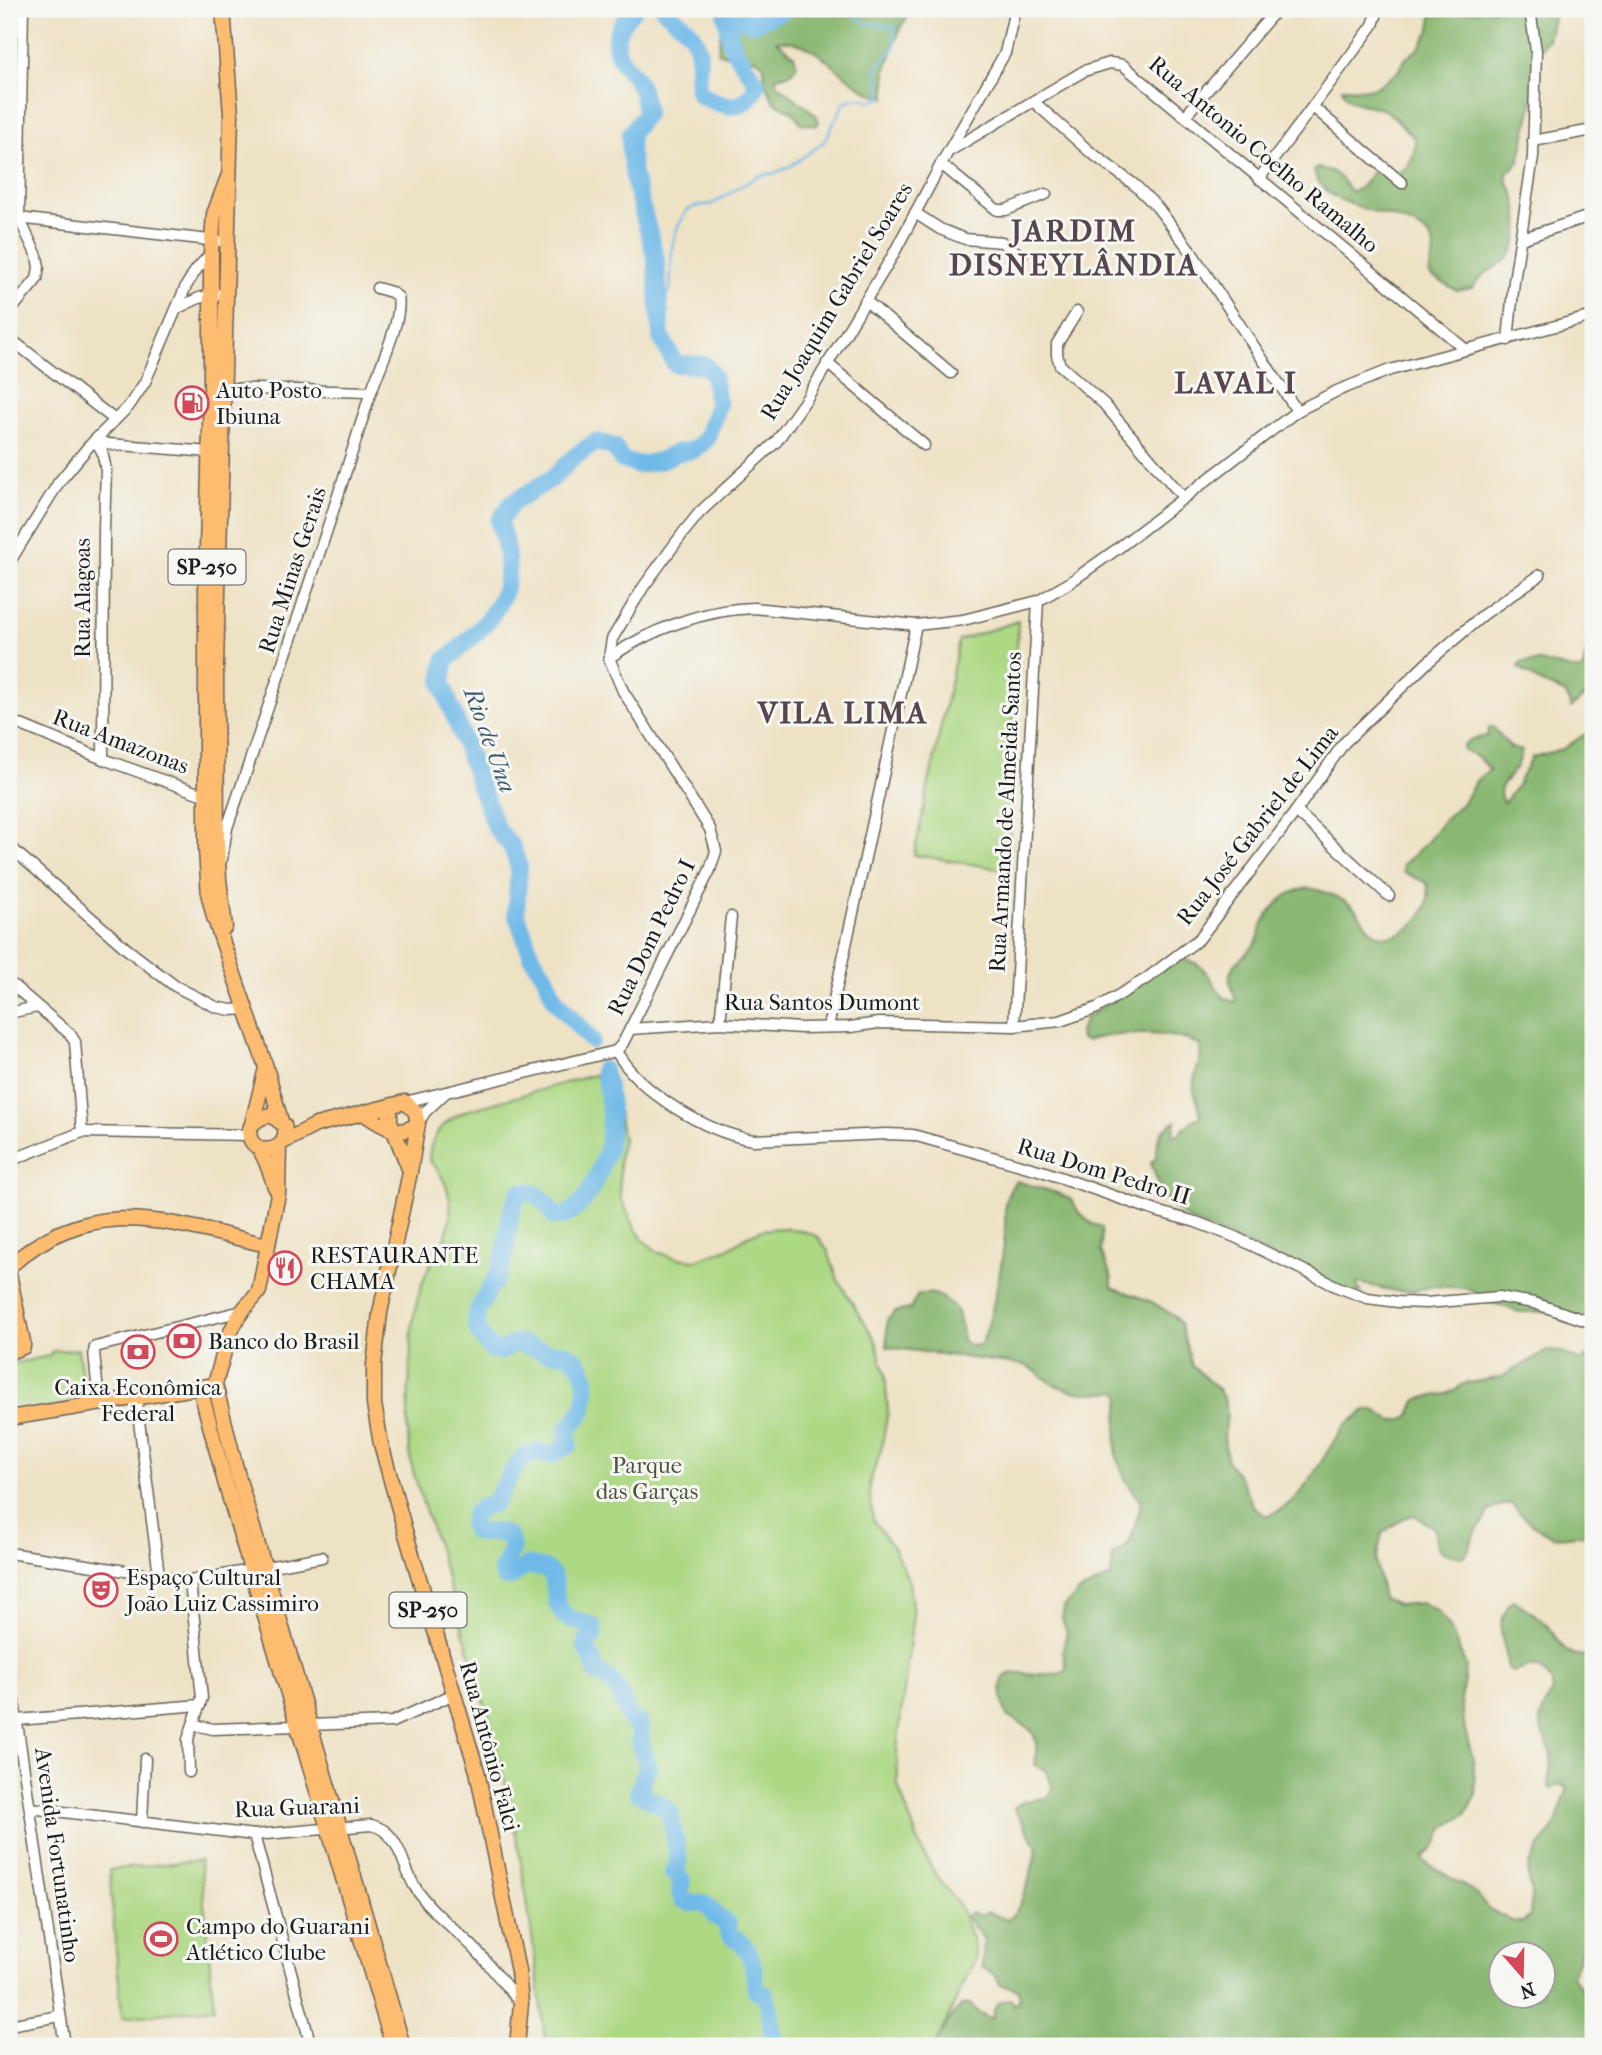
<svg xmlns="http://www.w3.org/2000/svg" width="1602" height="2055" viewBox="0 0 1602 2055" font-family="'IM FELL French Canon',serif">
	<rect width="100%" height="100%" fill="#f6f6f2"/>
	<filter id="ink" filterUnits="userSpaceOnUse"><feTurbulence type="fractalNoise" baseFrequency=".0143" numOctaves="2"/><feDisplacementMap in="SourceGraphic" scale="14" xChannelSelector="R" yChannelSelector="G"/><feConvolveMatrix kernelMatrix="1 2 1 2 8 2 1 2 1" color-interpolation-filters="sRGB"/></filter>
	<filter id="wash" filterUnits="userSpaceOnUse"><feTurbulence type="fractalNoise" baseFrequency=".00686" numOctaves="4" result="noise"/><feDisplacementMap in="SourceGraphic" scale="28" xChannelSelector="R" yChannelSelector="G"/><feGaussianBlur stdDeviation="1.57" result="paint"/><feColorMatrix in="noise" values="0 0 0 0 0 0 0 0 0 0 0 0 0 0 0 0 0 1.4 0 .05"/><feComposite in="paint" operator="in"/></filter>
	<g filter="url(#wash)">
		<rect width="100%" height="100%" fill="#eee2c5"/>
		<g fill="#add884" stroke="#647a50" stroke-width="2">
			<polygon points="1018,621 1008,870 914,855 959,640"/>
			<path d="M 592,1075 L 613,1080 L 623,1140 L 619,1157 L 620,1196 L 635,1228 L 646,1243 L 660,1253 L 678,1258 L 696,1260 L 731,1247 L 746,1237 L 762,1230 L 781,1228 L 800,1230 L 817,1236 L 828,1251 L 838,1280 L 876,1341 L 885,1374 L 888,1411 L 881,1450 L 869,1484 L 873,1520 L 894,1549 L 909,1581 L 913,1615 L 897,1749 L 898,1786 L 922,1851 L 936,1875 L 960,1906 L 973,1941 L 975,1959 L 935,2046 L 543,2046 L 545,2037 C 534,1954 525,1869 506,1787 C 488,1706 461,1627 438,1548 C 429,1518 416,1489 410,1457 C 405,1423 410,1381 411,1346 C 411,1322 418,1291 428,1269 C 432,1260 439,1251 443,1242 C 457,1212 451,1182 429,1160 C 430,1135 444,1120 466,1111 Z"/>
			<polygon points="78,1349 86,1402 9,1415 9,1357 13,1355 15,1363 49,1356 53,1351"/>
			<polygon points="200,1860 214,2008 122,2018 109,1870"/>
		</g>
		<g fill="#8ab872" stroke="#536a47" stroke-width="2" fill-rule="evenodd">
			<path d="M 761,9 L 913,9 L 901,26 L 886,69 L 886,98 C 845,90 821,37 777,41 L 794,55 L 797,65 L 790,74 L 776,77 L 777,84 L 816,115 L 819,122 L 816,126 L 801,123 L 792,111 L 774,102 L 765,83 L 764,66 L 760,61 L 754,58 L 739,60 L 718,52 L 721,30 L 718,16 L 757,18 L 763,13 Z"/>
			<path d="M 1433,9 C 1449,9 1469,14 1483,9 L 1555,10 L 1548,39 L 1540,49 L 1534,96 L 1519,162 L 1507,173 L 1507,182 C 1521,198 1524,244 1506,260 C 1490,272 1486,269 1472,288 L 1457,291 L 1430,275 C 1428,264 1437,253 1433,243 C 1418,207 1324,218 1314,170 L 1317,168 C 1323,169 1331,170 1336,174 C 1344,179 1344,187 1353,192 L 1361,187 L 1380,162 L 1395,173 C 1411,171 1415,153 1415,139 C 1406,131 1397,117 1386,111 C 1371,102 1349,109 1342,88 L 1368,89 L 1378,86 L 1399,71 L 1405,59 L 1418,49 L 1430,30 Z"/>
			<path d="M 1593,640 L 1593,705 L 1591,704 L 1589,695 L 1584,697 L 1571,708 L 1566,694 L 1538,681 L 1518,667 L 1520,663 C 1540,659 1560,666 1579,671 L 1583,669 L 1586,653 Z"/>
			<path d="M 1493,727 L 1511,748 L 1522,751 C 1520,757 1519,763 1516,768 C 1508,780 1493,788 1504,803 L 1516,787 L 1532,757 L 1563,749 L 1585,734 L 1593,734 L 1593,1329 L 1569,1316 L 1545,1312 L 1519,1312 L 1485,1300 L 1474,1292 L 1464,1288 L 1434,1286 L 1414,1291 L 1395,1291 L 1358,1283 L 1357,1286 L 1361,1292 C 1334,1301 1309,1281 1289,1264 L 1187,1219 L 1163,1197 L 1151,1163 L 1156,1158 C 1158,1138 1157,1131 1176,1121 L 1173,1134 L 1176,1136 L 1193,1120 L 1200,1117 C 1201,1106 1195,1099 1194,1089 C 1191,1073 1205,1063 1199,1045 C 1173,1030 1114,1032 1086,1041 L 1081,1039 L 1079,1033 L 1086,1018 L 1176,958 C 1218,961 1208,997 1235,1002 C 1236,990 1226,983 1231,971 C 1236,961 1249,952 1256,943 C 1260,937 1260,929 1263,923 C 1273,904 1296,882 1318,890 C 1330,894 1348,901 1356,910 C 1363,918 1366,929 1377,934 C 1397,943 1420,923 1427,904 C 1430,897 1428,890 1427,883 L 1403,872 L 1403,865 L 1428,841 L 1445,818 L 1462,804 L 1476,781 L 1490,770 L 1478,757 L 1464,750 L 1463,745 L 1472,739 L 1487,736 L 1489,728 Z"/>
			<path d="M 1016,1181 L 1057,1193 L 1072,1200 L 1079,1213 L 1092,1224 L 1102,1227 L 1101,1251 L 1112,1278 L 1112,1287 L 1152,1302 L 1174,1316 L 1180,1323 L 1192,1366 L 1218,1389 L 1224,1399 L 1227,1415 L 1224,1437 L 1227,1460 L 1241,1480 L 1254,1507 L 1266,1516 C 1303,1507 1323,1453 1344,1427 C 1350,1420 1358,1418 1365,1410 L 1375,1410 L 1392,1421 L 1403,1420 L 1410,1415 L 1416,1401 L 1421,1398 L 1447,1394 L 1464,1384 L 1501,1377 L 1549,1350 L 1559,1351 L 1580,1361 L 1593,1354 L 1593,1535 C 1580,1532 1565,1539 1553,1536 C 1537,1531 1522,1515 1511,1504 L 1498,1506 L 1488,1512 C 1484,1523 1481,1523 1476,1532 C 1468,1544 1475,1546 1462,1557 C 1440,1554 1435,1551 1435,1529 L 1414,1515 L 1404,1518 L 1382,1533 L 1376,1562 L 1383,1599 L 1398,1605 L 1423,1603 L 1437,1611 L 1449,1626 L 1466,1666 L 1461,1700 L 1465,1730 L 1473,1760 L 1476,1794 L 1466,1814 L 1444,1828 L 1435,1847 L 1423,1858 L 1425,1862 L 1477,1894 L 1489,1909 L 1513,1922 L 1523,1922 L 1530,1916 L 1532,1893 L 1528,1875 L 1529,1866 L 1539,1847 L 1555,1826 L 1568,1788 L 1560,1784 L 1551,1789 L 1548,1785 L 1552,1754 L 1542,1733 L 1540,1719 L 1552,1690 L 1552,1682 L 1539,1667 L 1527,1667 L 1513,1672 L 1507,1668 C 1509,1646 1495,1638 1504,1615 C 1507,1608 1508,1605 1514,1600 C 1523,1607 1534,1613 1542,1620 C 1559,1637 1564,1663 1593,1654 L 1593,1670 L 1587,1678 L 1593,1683 L 1593,1905 L 1587,1912 C 1590,1936 1580,1954 1572,1976 L 1593,2004 L 1593,2046 L 934,2046 L 950,2019 L 962,2005 L 970,2004 L 980,2014 L 990,2019 L 993,2016 C 995,2003 998,2001 1011,1999 L 1014,2005 L 1020,1999 L 1018,1989 L 1001,1985 L 995,1975 L 982,1967 L 984,1940 L 966,1916 L 970,1913 L 981,1916 L 988,1912 L 1007,1920 C 1024,1910 1033,1867 1037,1847 L 1014,1808 L 1024,1801 L 1047,1798 L 1053,1787 L 1046,1771 L 1035,1765 C 1039,1732 1035,1730 1007,1716 C 985,1649 1030,1683 1064,1672 L 1066,1667 L 1063,1649 L 1067,1632 L 1062,1619 L 1064,1607 L 1080,1591 L 1111,1577 L 1113,1555 L 1129,1544 L 1141,1505 L 1139,1499 L 1125,1479 L 1116,1454 L 1117,1424 L 1121,1397 L 1119,1391 C 1095,1394 1074,1395 1052,1383 C 1042,1377 1035,1369 1024,1365 L 887,1347 L 887,1320 L 895,1312 L 910,1309 L 917,1296 C 934,1288 953,1301 959,1317 C 962,1324 961,1333 962,1340 L 971,1346 L 980,1345 C 991,1329 1004,1254 1005,1232 C 1006,1211 1001,1199 1016,1181 ZM 1500,1954 L 1542,1954 L 1542,1996 L 1500,1996 Z"/>
		</g>
		<g fill="none" stroke-linecap="round" stroke-linejoin="round">
			<path stroke="#6fbae8" stroke-width="2.5" d="M 659,305 L 670,290 L 672,248 L 676,231 L 686,211 L 696,206 L 712,204 L 758,176 L 775,173 L 789,167 L 823,143 L 845,102 C 849,101 852,98 856,98 C 867,97 870,105 883,97 L 876,69 L 895,47 L 894,27 L 867,23 L 856,17 L 854,9"/>
			<g stroke="#6fbae8" stroke-width="18">
				<path d="M 664,9 C 681,24 700,34 699,59 C 699,71 695,82 699,94 C 723,107 745,115 757,84 C 750,70 745,67 737,55 C 729,44 729,29 726,15 L 754,23 L 786,9"/>
				<path d="M 591,1040 L 555,1000 L 545,976 L 532,957 L 516,913 L 519,867 L 512,847 L 496,828 L 442,683 L 445,661 C 496,618 522,591 499,522 L 512,503 L 554,477 L 574,457 L 596,442 L 614,447 L 622,460 L 638,465 L 659,461 L 676,453 L 693,450 L 706,440 L 718,404 L 713,375 L 705,365 L 675,364 L 661,337 L 656,259 L 634,179 L 630,153 L 630,134 L 646,114 C 645,102 643,92 637,81 C 633,73 625,67 621,59 C 609,39 621,23 634,9"/>
				<path d="M 603,1070 C 607,1085 611,1101 610,1118 C 610,1128 610,1140 607,1150 C 600,1173 582,1220 554,1216 C 546,1201 537,1190 520,1192 C 504,1219 511,1244 499,1272 C 493,1287 476,1305 476,1322 C 477,1333 485,1342 492,1350 L 502,1351 L 515,1343 C 527,1345 535,1349 547,1352 C 552,1354 558,1352 563,1353 C 581,1358 588,1375 586,1392 C 585,1410 581,1417 567,1429 L 569,1445 L 550,1455 C 517,1441 509,1484 493,1504 L 484,1506 L 474,1514 L 472,1526 L 475,1532 C 489,1535 498,1528 510,1538 L 512,1548 L 502,1571 L 504,1577 L 511,1577 L 527,1565 L 545,1569 L 553,1576 C 556,1591 554,1611 570,1619 C 578,1622 585,1622 593,1627 L 593,1637 L 587,1641 L 586,1648 L 593,1661 L 596,1672 C 621,1683 620,1698 630,1719 L 640,1725 L 640,1744 L 648,1766 L 638,1793 L 658,1803 L 670,1812 L 679,1861 L 673,1873 L 682,1880 L 680,1891 L 682,1899 L 690,1903 L 703,1903 L 712,1909 L 716,1917 L 728,1923 C 725,1938 735,1935 743,1945 C 756,1960 753,1972 756,1990 L 765,1994 L 770,2011 L 774,2046"/>
			</g>
		</g>
	</g>
	<g filter="url(#ink)">
		<g fill="none" stroke-linecap="round" stroke-linejoin="round">
			<defs>
				<g id="minor">
					<polyline points="1034,102 1089,151 1136,186 1157,207 1190,250 1297,411"/>
					<polyline points="1313,107 1402,183"/>
					<polyline points="1186,115 1277,9"/>
					<polyline points="1533,141 1593,130"/>
					<polyline points="951,150 1084,71 1110,63 1123,65 1465,349"/>
					<polyline points="941,164 997,210 1006,210 1046,194"/>
					<polyline points="1259,179 1373,25 1376,16 1373,9"/>
					<polyline points="915,213 940,229 965,239 1002,242 1022,256"/>
					<polyline points="9,217 218,241"/>
					<polyline points="1521,239 1593,215"/>
					<polyline points="866,301 951,373"/>
					<polyline points="178,308 199,298 217,294"/>
					<polyline points="11,310 37,279 39,267 37,256 19,218 23,9"/>
					<polyline points="1077,312 1057,344 1057,355 1060,365 1104,404 1182,496"/>
					<polyline points="9,338 115,420"/>
					<polyline points="1508,340 1514,281 1533,157 1536,51 1530,9"/>
					<polyline points="827,363 924,445"/>
					<polyline points="217,388 371,392"/>
					<polyline points="95,440 102,451 106,470 104,528 103,759"/>
					<polyline points="95,440 108,444 210,452"/>
					<polyline points="9,563 59,482 89,446 129,406 145,382 186,286 196,270 211,253"/>
					<path d="M 609,658 C 649,630 705,609 754,608 L 916,625 L 963,620 L 1038,601 L 1069,583 L 1117,549 L 1297,411 L 1337,391 L 1390,370 L 1593,316"/>
					<polyline points="9,720 103,759 212,798"/>
					<polyline points="1296,811 1389,896"/>
					<polyline points="9,846 128,950 175,986 216,1007 231,1010 247,1009"/>
					<path d="M 222,859 L 227,828 C 276,685 324,542 369,398 C 377,372 403,321 398,297 L 391,292 L 377,288"/>
					<polyline points="9,982 70,1034 75,1042 82,1132"/>
					<polyline points="9,1013 37,1007"/>
					<polyline points="720,1023 731,917"/>
					<polyline points="1014,1026 1038,601"/>
					<polyline points="828,1027 916,625"/>
					<polyline points="630,1029 720,1023 802,1028 850,1027 879,1023 1014,1026 1060,1021 1097,1008 1146,979 1199,939 1296,811 1344,743 1427,663 1483,615 1540,575"/>
					<polyline points="616,1051 623,1043 710,870 716,851 710,829 623,691 609,658 612,639 644,586 683,533 700,512 776,442 807,398 893,255 941,164 1005,53 1015,9"/>
					<path d="M 616,1051 C 640,1093 706,1132 753,1140 L 886,1134 L 913,1135 L 1042,1171 L 1159,1212 L 1196,1222 L 1235,1237 L 1340,1288 L 1367,1298 L 1398,1302 L 1426,1303 L 1499,1297 L 1534,1303 L 1593,1323"/>
					<polyline points="405,1102 616,1051"/>
					<polyline points="418,1123 426,1111 446,1092"/>
					<polyline points="9,1161 82,1132 250,1135"/>
					<polyline points="136,1398 159,1575"/>
					<polyline points="99,1404 94,1352 95,1347 242,1311"/>
					<polyline points="9,1553 190,1581 322,1557"/>
					<polyline points="9,1669 65,2046"/>
					<polyline points="17,1720 200,1705"/>
					<polyline points="195,1725 213,1729 297,1726"/>
					<polyline points="308,1725 392,1722 454,1694"/>
					<polyline points="189,1772 188,1739 202,1698 190,1581"/>
					<path d="M 30,1808 L 254,1835 L 371,1825 C 400,1831 401,1864 415,1887 C 431,1913 455,1928 475,1949 C 491,1966 505,1986 521,2003"/>
					<polyline points="142,1822 145,1759"/>
					<polyline points="254,1835 311,2046"/>
					<polyline points="9,2025 60,2016"/>
				</g>
				<g id="major">
					<polyline points="223,9 231,115 216,666 217,840 219,879 225,927"/>
					<polyline points="228,177 214,214 211,253 211,388 206,589 206,850 209,897 214,917 266,1067 281,1121"/>
					<polyline points="390,1106 390,1121 410,1171"/>
					<path d="M 363,1113 C 381,1125 400,1140 418,1123"/>
					<polyline points="252,1124 266,1068"/>
					<polyline points="283,1142 316,1125 405,1102 415,1111 418,1123 410,1172 380,1313 374,1365 374,1404 381,1444 405,1531 477,1771 518,1971 521,2003 517,2046"/>
					<path d="M 259,1149 C 276,1152 289,1143 284,1125 L 271,1115 C 258,1117 243,1127 252,1142 C 254,1145 258,1147 260,1150 C 267,1161 271,1175 275,1187"/>
					<path d="M 9,1267 C 92,1191 171,1223 267,1245"/>
					<polyline points="9,1274 23,1342 23,1347 9,1352"/>
					<polyline points="215,1384 238,1476 403,2046"/>
					<path d="M 215,1384 C 222,1361 227,1333 241,1313 C 246,1305 253,1301 259,1291 L 278,1194 L 279,1146"/>
					<polyline points="200,1388 225,1482 393,2046"/>
					<polyline points="9,1418 208,1386"/>
				</g>
			</defs>
			<use href="#minor" stroke="#666157" stroke-width="13"/>
			<use href="#major" stroke="#666157" stroke-width="17"/>
			<use href="#minor" stroke="#fff" stroke-width="10"/>
			<use href="#major" stroke="#febc70" stroke-width="14"/>
		</g>
	</g>
	<defs>
		<symbol id="fuel-ring" viewBox="-11 -11 22 22"><circle r="9.5" fill="#f6f6f2" stroke="#d1495b" stroke-width="1.5"/><path d="M-5.5-6h7V0h2V4h1.3V-2.5L3-4.5l.8-.8L6-3V5H2.5V1h-1V6h-7ZM-4.2-4.7v3.2H.2V-4.7Z" fill="#d1495b"/></symbol>
		<symbol id="restaurant-ring" viewBox="-11 -11 22 22"><circle r="9.5" fill="#f6f6f2" stroke="#d1495b" stroke-width="1.5"/><path d="M-5-6h1v4h1v-4h1v4h1v-4h1v5L-1.5 .5V6h-2V.5L-5-1ZM5-6V6H3V1.5H1.5Q1.5-4 5-6Z" fill="#d1495b"/></symbol>
		<symbol id="bank-ring" viewBox="-11 -11 22 22"><circle r="9.5" fill="#f6f6f2" stroke="#d1495b" stroke-width="1.5"/><path d="M-6-4H6V4H-6ZM0-2.3a2.3 2.3 0 1 0 0 4.6a2.3 2.3 0 1 0 0-4.6Z" fill="#d1495b"/></symbol>
		<symbol id="theatre-ring" viewBox="-11 -11 22 22"><circle r="9.5" fill="#f6f6f2" stroke="#d1495b" stroke-width="1.5"/><path d="M-5-5.5Q0-4 5-5.5V0Q5 5 0 6Q-5 5-5 0ZM-3.3-2.5H-1v1.5H-3.3ZM1-2.5H3.3v1.5H1ZM-2.8 1Q0 5.5 2.8 1Z" fill="#d1495b"/></symbol>
		<symbol id="stadium-ring" viewBox="-11 -11 22 22"><circle r="9.5" fill="#f6f6f2" stroke="#d1495b" stroke-width="1.5"/><path d="M0-5a6.5 5 0 1 0 0 10a6.5 5 0 1 0 0-10ZM-3.5-1.8h7v3.6h-7Z" fill="#d1495b"/></symbol>
	</defs>
	<g fill-rule="evenodd">
		<use href="#fuel-ring" x="173" y="384" width="38" height="38"/>
		<use href="#restaurant-ring" x="266" y="1249" width="38" height="38"/>
		<use href="#bank-ring" x="165" y="1322" width="38" height="38"/>
		<use href="#bank-ring" x="119" y="1333" width="38" height="38"/>
		<use href="#theatre-ring" x="82" y="1571" width="38" height="38"/>
		<use href="#stadium-ring" x="142" y="1920" width="38" height="38"/>
	</g>
	<g text-anchor="middle" stroke-width="6" stroke-linejoin="round" paint-order="stroke">
		<g fill="#f6f6f2" stroke="#5d5d5c" stroke-width="2">
			<rect x="168.5" y="549.5" width="77" height="35" rx="5"/>
			<rect x="389.5" y="1592.5" width="77" height="35" rx="5"/>
		</g>
		<g font-size="21" font-weight="bold" fill="#1c1c1c">
			<text x="207" y="574">SP-250</text>
			<text x="428" y="1617">SP-250</text>
		</g>
		<g font-size="23" fill="#1c1c1c" stroke="#f6f6f2">
			<text transform="translate(1264 154) rotate(40)" y="8">Rua Antonio Coelho Ramalho</text>
			<text transform="translate(836 301) rotate(-59)" y="8">Rua Joaquim Gabriel Soares</text>
			<text transform="translate(292 570) rotate(-72)" y="8">Rua Minas Gerais</text>
			<text transform="translate(82 598) rotate(-90)" y="8">Rua Alagoas</text>
			<text transform="translate(121 741) rotate(21)" y="8">Rua Amazonas</text>
			<text transform="translate(1005 812) rotate(-87)" y="8">Rua Armando de Almeida Santos</text>
			<text transform="translate(1257 825) rotate(-52)" y="8">Rua José Gabriel de Lima</text>
			<text transform="translate(651 937) rotate(-64)" y="8">Rua Dom Pedro I</text>
			<text x="822" y="1010">Rua Santos Dumont</text>
			<text transform="translate(1104 1171) rotate(17)" y="8">Rua Dom Pedro II</text>
			<text transform="translate(490 1746) rotate(75)" y="8">Rua Antônio Falci</text>
			<text transform="translate(297 1807) rotate(-2)" y="8">Rua Guarani</text>
			<text transform="translate(58 1855) rotate(82)" y="8">Avenida Fortunatinho</text>
		</g>
		<g font-size="23" fill="#1c1c1c" stroke="#f6f6f2" text-anchor="start">
			<text x="216" y="398">Auto Posto<tspan x="216" dy="26">Ibiuna</tspan></text>
			<text x="310" y="1263">RESTAURANTE<tspan x="310" dy="26">CHAMA</tspan></text>
			<text x="208" y="1349">Banco do Brasil</text>
			<text x="138" y="1395" text-anchor="middle">Caixa Econômica<tspan x="138" dy="26">Federal</tspan></text>
			<text x="126" y="1585">Espaço Cultural<tspan x="126" dy="26">João Luiz Cassimiro</tspan></text>
			<text x="186" y="1934">Campo do Guarani<tspan x="186" dy="26">Atlético Clube</tspan></text>
		</g>
		<g font-size="23" fill="#48543b" stroke="#f6f6f2">
			<text x="647" y="1473">Parque<tspan x="647" dy="26">das Garças</tspan></text>
		</g>
		<g font-size="24" font-style="italic" fill="#3d5b6e" stroke="#f6f6f2">
			<text transform="translate(490 740) rotate(70)" y="8">Rio de Una</text>
		</g>
		<g font-size="30" font-weight="bold" letter-spacing="2" fill="#58464e" stroke="#f6f6f2">
			<text x="1074" y="241">JARDIM<tspan x="1074" dy="34">DISNEYLÂNDIA</tspan></text>
			<text x="1236" y="393">LAVAL I</text>
			<text x="843" y="723">VILA LIMA</text>
		</g>
	</g>
	<rect width="1602" height="2055" fill="none" stroke="#f6f6f2" stroke-width="35"/>
	<g transform="translate(1522 1975) rotate(160)"><circle r="33" fill="#f6f6f2" stroke="#9f9f9c" stroke-width="2"/>
	<path d="M0-5L12 26L0 18L-12 26Z" fill="#d1495b"/>
	<text y="-10" font-size="19" font-weight="bold" text-anchor="middle" fill="#1c1c1c">N</text>
	</g>
</svg>
